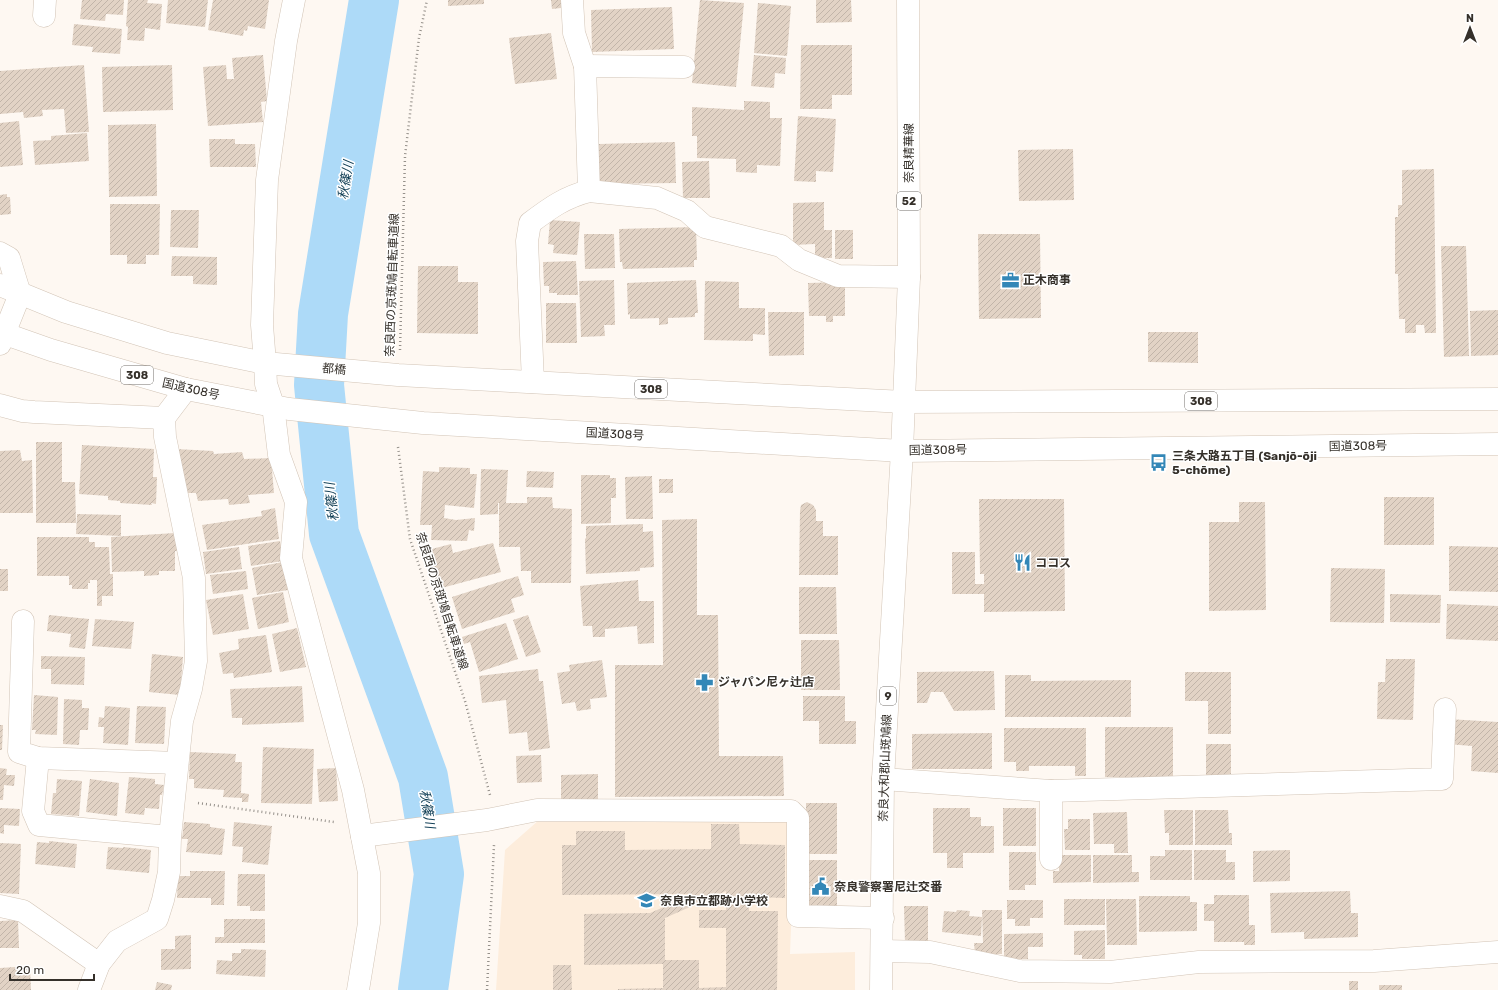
<svg xmlns="http://www.w3.org/2000/svg" width="1498" height="990" viewBox="0 0 1498 990" font-family="Rubik,'Noto Sans JP',sans-serif">
	<defs>
		<pattern id="building-hatch" width="6" height="6" patternUnits="userSpaceOnUse"><rect width="6" height="6" fill="#e2d3c5"/><path d="M-1 1l2-2M0 6l6-6M5 7l2-2" fill="none" stroke="#c2b5a9"/></pattern>
	</defs>
	<rect width="100%" height="100%" fill="#fef8f2"/>
	<polygon fill="#fdeddc" points="547,813 795,819 790,954 855,952 855,990 496,990 505,850"/>
	<g fill="none" stroke-linecap="round" stroke-linejoin="round">
		<polyline stroke="#addaf8" stroke-width="50" points="374,0 323,314 319,385 334,534 423,777 439,874 423,990"/>
	</g>
	<g fill="url(#building-hatch)" fill-rule="evenodd">
		<polygon points="82,0 124,0 123,15 106,14 105,21 80,19"/>
		<polygon points="128,0 148,0 147,3 162,4 160,30 145,28 144,41 127,40 128,27 126,26"/>
		<polygon points="168,0 208,0 205,27 166,23"/>
		<polygon points="213,0 269,0 265,29 248,26 247,31 244,30 243,36 208,30"/>
		<polygon points="448,0 484,0 484,4 448,6"/>
		<polygon points="551,0 569,0 570,7 552,9"/>
		<polygon points="700,0 744,3 736,87 692,83"/>
		<polygon points="816,0 851,0 852,22 816,23"/>
		<polygon points="758,3 791,6 787,56 754,53"/>
		<polygon points="672,7 674,49 592,52 591,10"/>
		<polygon points="74,24 122,29 120,54 92,52 93,47 72,45"/>
		<polygon points="551,33 557,79 515,84 509,38"/>
		<polygon points="801,45 852,45 852,95 832,95 832,109 800,109"/>
		<polygon points="263,55 267,101 261,102 263,122 208,126 203,67 226,65 227,79 234,79 232,58"/>
		<polygon points="754,55 786,58 785,74 775,73 774,88 751,86"/>
		<polygon points="84,65 89,132 66,133 64,109 42,110 43,116 24,118 23,112 0,114 0,71"/>
		<polygon points="172,65 173,110 103,112 102,67"/>
		<polygon points="744,101 770,102 770,118 782,118 780,166 757,165 757,173 736,172 736,159 697,158 697,136 692,136 692,107 744,110"/>
		<polygon points="798,116 836,119 833,172 816,171 816,182 794,181"/>
		<polygon points="19,121 23,165 0,167 0,123"/>
		<polygon points="156,124 157,196 109,197 108,125"/>
		<polygon points="87,133 89,161 35,165 33,141 51,140 51,136"/>
		<polygon points="209,139 235,139 235,144 255,144 256,167 210,167"/>
		<polygon points="675,142 676,183 599,184 599,144"/>
		<polygon points="1073,149 1074,200 1019,201 1018,150"/>
		<polygon points="709,161 710,198 683,198 682,162"/>
		<polygon points="1434,169 1436,333 1425,333 1424,325 1416,325 1416,333 1405,333 1405,319 1399,319 1398,274 1395,274 1395,217 1398,217 1398,205 1402,205 1402,170"/>
		<polygon points="7,194 7,197 10,197 11,214 0,215 0,195"/>
		<polygon points="824,202 824,230 832,230 832,258 815,258 815,244 793,245 793,203"/>
		<polygon points="110,204 160,204 159,255 146,255 146,264 127,264 127,255 110,255"/>
		<polygon points="171,210 199,210 198,248 170,247"/>
		<polygon points="550,220 580,222 577,255 553,253 554,245 548,244"/>
		<polygon points="696,227 697,260 694,260 694,267 623,269 622,262 620,262 619,229"/>
		<rect x="835" y="230" width="18" height="29"/>
		<polygon points="584,234 614,234 615,268 585,269"/>
		<polygon points="978,234 1040,234 1041,318 979,319"/>
		<polygon points="1441,246 1466,246 1469,356 1444,357"/>
		<polygon points="172,256 217,257 217,285 193,284 193,276 171,276"/>
		<polygon points="576,261 578,295 557,295 557,293 549,293 549,286 544,286 543,262"/>
		<polygon points="418,266 458,266 458,282 478,282 478,334 417,333"/>
		<polygon points="614,280 615,325 604,325 605,336 581,337 579,281"/>
		<polygon points="696,280 698,313 695,313 695,317 668,318 668,324 659,325 659,318 630,319 630,314 628,315 627,283"/>
		<polygon points="705,281 739,282 739,308 765,308 765,335 753,334 753,341 704,340"/>
		<polygon points="845,282 845,316 833,316 833,322 826,322 826,316 809,316 808,283"/>
		<polygon points="546,303 576,303 577,343 546,343"/>
		<polygon points="1498,310 1498,355 1471,356 1470,311"/>
		<polygon points="768,312 804,312 804,355 769,356"/>
		<polygon points="1148,332 1198,332 1198,363 1148,362"/>
		<polygon points="36,442 62,442 62,482 75,482 76,523 36,523"/>
		<polygon points="82,445 154,449 153,477 157,477 156,504 151,503 152,505 120,503 120,501 108,500 108,496 79,494"/>
		<polygon points="176,449 213,451 214,454 242,452 244,459 271,458 274,493 248,495 250,503 229,505 228,499 198,501 196,493 185,493"/>
		<polygon points="20,450 22,461 32,460 33,513 0,513 0,451"/>
		<polygon points="439,467 470,468 470,474 477,474 474,508 445,505 444,518 456,520 475,518 474,531 469,530 467,541 431,540 432,525 420,525 423,471 439,472"/>
		<polygon points="481,469 508,470 506,503 527,503 527,497 552,497 553,508 572,509 571,583 531,583 531,571 521,571 520,547 499,547 499,503 498,503 498,514 480,515"/>
		<polygon points="527,471 554,472 553,488 526,487"/>
		<polygon points="581,475 610,475 610,478 616,478 616,498 611,498 611,523 581,524"/>
		<polygon points="652,476 653,519 626,519 625,477"/>
		<rect x="659" y="479" width="14" height="14"/>
		<rect x="1384" y="497" width="50" height="48"/>
		<polygon points="979,499 1064,499 1065,611 984,612 984,594 952,594 952,552 975,552 975,584 984,584 984,574 980,574"/>
		<polygon points="807,502 813,505 816,510 816,521 823,521 823,536 838,536 838,575 799,575 800,511 801,505"/>
		<polygon points="1239,502 1265,502 1266,610 1209,611 1209,522 1239,522"/>
		<polygon points="275,508 279,539 207,550 202,525 262,516 261,511"/>
		<polygon points="77,514 121,515 121,536 76,534"/>
		<polygon points="697,519 697,615 718,615 719,756 783,756 784,796 615,797 615,665 663,665 662,520"/>
		<polygon points="643,524 643,532 653,531 654,567 640,568 640,571 586,574 585,539 586,538 586,526"/>
		<polygon points="175,533 178,551 175,551 175,571 159,571 159,575 144,576 144,571 112,572 111,537"/>
		<polygon points="37,537 89,537 89,542 95,542 95,547 109,547 110,574 113,574 113,596 102,596 102,606 97,606 97,580 90,580 90,583 88,583 88,589 72,589 72,585 69,585 69,576 37,576"/>
		<polygon points="280,541 283,561 251,566 248,546"/>
		<polygon points="493,543 501,572 438,589 428,550 451,544 453,553"/>
		<polygon points="1449,546 1498,547 1498,592 1449,591"/>
		<polygon points="239,547 242,569 206,574 203,552"/>
		<polygon points="283,562 288,590 257,595 252,568"/>
		<polygon points="1331,568 1385,569 1384,623 1330,622"/>
		<rect x="0" y="569" width="8" height="22"/>
		<polygon points="246,571 248,589 213,594 210,575"/>
		<polygon points="518,576 524,595 511,599 515,612 462,629 452,597"/>
		<polygon points="638,580 639,601 654,601 654,643 638,644 637,626 605,629 605,637 593,637 592,626 583,626 580,586"/>
		<polygon points="799,587 836,587 837,634 799,634"/>
		<polygon points="283,592 289,622 258,629 252,598"/>
		<polygon points="243,594 249,629 213,635 206,600"/>
		<polygon points="1390,594 1441,595 1440,623 1390,622"/>
		<polygon points="1447,604 1498,606 1498,641 1446,639"/>
		<polygon points="49,615 89,619 85,649 69,647 71,634 47,631"/>
		<polygon points="528,615 541,652 526,657 513,620"/>
		<polygon points="95,619 134,622 131,649 92,646"/>
		<polygon points="506,623 518,659 479,672 470,642 464,644 462,637"/>
		<polygon points="297,628 306,667 280,672 272,634"/>
		<polygon points="266,635 272,672 234,678 233,673 223,674 219,653 239,649 238,639"/>
		<polygon points="801,640 839,640 840,690 801,690"/>
		<polygon points="152,654 183,657 180,695 149,692"/>
		<polygon points="41,656 85,657 84,685 51,684 51,669 41,669"/>
		<polygon points="1386,659 1415,659 1413,720 1377,719 1378,682 1385,682"/>
		<polygon points="602,660 607,697 590,699 591,709 577,711 575,702 562,704 557,673 570,671 569,665"/>
		<polygon points="538,669 539,681 543,681 550,748 529,751 527,732 509,734 506,700 482,703 479,676"/>
		<polygon points="994,671 995,710 954,711 943,692 931,692 927,703 917,703 917,672"/>
		<polygon points="1185,672 1231,672 1231,734 1208,734 1208,701 1185,701"/>
		<polygon points="1005,675 1031,675 1031,681 1131,680 1131,717 1005,717"/>
		<polygon points="302,686 304,722 242,725 242,718 232,718 230,689"/>
		<polygon points="34,695 58,697 57,735 35,734 36,730 32,730"/>
		<polygon points="803,696 845,696 845,721 856,721 856,744 819,744 819,721 803,721"/>
		<polygon points="64,699 82,700 82,708 89,708 88,730 80,730 79,745 63,744"/>
		<polygon points="105,706 130,708 128,745 103,743 104,727 98,727 99,717 104,718"/>
		<polygon points="137,706 166,707 164,744 135,743"/>
		<polygon points="1448,719 1498,722 1498,773 1471,771 1472,746 1447,744"/>
		<polygon points="0,725 3,725 2,750 0,750"/>
		<rect x="1105" y="727" width="68" height="50"/>
		<polygon points="1004,728 1086,728 1086,776 1075,776 1075,766 1029,766 1029,771 1016,771 1016,762 1004,762"/>
		<polygon points="992,733 992,769 912,769 912,734"/>
		<rect x="1206" y="744" width="25" height="34"/>
		<polygon points="263,747 314,749 312,804 261,803"/>
		<polygon points="190,752 236,754 235,762 242,762 241,793 249,794 248,802 242,802 242,798 223,797 224,790 194,788 194,779 189,779"/>
		<polygon points="541,755 542,782 517,783 516,756"/>
		<polygon points="0,768 7,769 6,775 15,775 14,786 4,785 3,800 0,800"/>
		<polygon points="336,768 338,801 319,802 317,769"/>
		<polygon points="598,774 598,808 561,808 561,775"/>
		<polygon points="129,777 155,779 155,784 164,785 162,795 160,795 159,809 145,808 144,815 125,813"/>
		<polygon points="57,779 82,781 79,816 51,814 53,793 56,793"/>
		<polygon points="90,779 119,783 117,816 86,812"/>
		<rect x="806" y="803" width="31" height="51"/>
		<polygon points="0,808 20,809 19,826 4,825 4,834 0,833"/>
		<polygon points="933,808 970,808 970,817 981,817 981,826 994,826 994,853 963,853 963,868 947,868 947,853 933,853"/>
		<rect x="1003" y="808" width="33" height="38"/>
		<polygon points="1164,810 1193,810 1193,845 1169,845 1169,833 1165,833"/>
		<polygon points="1195,810 1228,810 1229,833 1232,833 1232,845 1195,845"/>
		<polygon points="1127,812 1128,853 1114,853 1114,844 1094,844 1093,813"/>
		<polygon points="1068,819 1090,819 1090,850 1065,850 1064,829 1068,829"/>
		<polygon points="184,822 210,824 210,827 225,829 222,855 186,852 188,839 182,839"/>
		<polygon points="234,822 272,826 268,865 242,862 243,847 232,846"/>
		<path d="M 711,824 L 739,824 L 740,844 L 785,845 L 785,898 L 749,897 L 749,911 L 778,911 L 777,990 L 618,990 L 618,989 L 663,988 L 663,964 L 584,965 L 584,914 L 650,913 L 694,894 L 562,895 L 562,845 L 576,845 L 576,831 L 625,831 L 625,850 L 711,849 ZM 726,891 L 726,910 L 699,910 L 699,928 L 726,928 L 726,987 L 699,988 L 699,960 L 665,960 L 665,918 Z"/>
		<polygon points="49,841 77,844 75,868 35,864 37,842 49,843"/>
		<polygon points="0,843 21,844 19,894 0,893"/>
		<polygon points="108,847 123,848 123,847 151,850 149,873 106,869"/>
		<polygon points="1165,850 1192,850 1192,880 1150,880 1150,856 1165,856"/>
		<polygon points="1194,850 1226,850 1226,862 1235,862 1235,880 1194,880"/>
		<polygon points="1290,850 1290,881 1253,882 1253,851"/>
		<polygon points="1009,852 1036,852 1036,885 1025,885 1025,890 1009,890"/>
		<polygon points="1059,855 1091,855 1091,882 1053,883 1053,871 1059,871"/>
		<polygon points="1093,855 1132,855 1132,872 1139,872 1139,882 1093,883"/>
		<rect x="804" y="860" width="33" height="54"/>
		<polygon points="190,871 225,871 224,905 211,905 211,898 177,898 178,876 190,876"/>
		<polygon points="238,874 265,874 265,911 250,911 250,906 237,906"/>
		<polygon points="1350,891 1351,913 1358,913 1358,937 1304,939 1304,932 1271,933 1270,893"/>
		<polygon points="1214,895 1249,895 1249,925 1255,925 1255,945 1244,945 1244,942 1214,942 1214,921 1204,921 1204,904 1214,904"/>
		<polygon points="1139,896 1190,896 1190,902 1197,902 1197,931 1139,932"/>
		<rect x="1064" y="899" width="41" height="26"/>
		<polygon points="1106,899 1136,899 1137,945 1107,945"/>
		<polygon points="1007,900 1043,900 1043,918 1030,918 1030,926 1015,926 1015,919 1007,919"/>
		<polygon points="904,906 928,906 928,942 905,943"/>
		<polygon points="957,910 970,911 969,916 982,917 981,936 942,932 944,911 956,912"/>
		<polygon points="982,910 1002,910 1002,954 975,954 974,943 983,943"/>
		<polygon points="224,919 265,919 265,943 215,943 215,937 224,937"/>
		<polygon points="18,920 19,948 0,948 0,921"/>
		<polygon points="1105,930 1105,959 1082,959 1082,955 1074,955 1074,931"/>
		<polygon points="1043,933 1043,947 1028,947 1028,959 1004,959 1004,934"/>
		<polygon points="191,935 191,969 161,970 161,949 175,949 175,936"/>
		<polygon points="241,949 266,950 265,977 216,974 217,960 232,961 232,953 241,953"/>
		<polygon points="553,965 571,965 572,990 553,990"/>
		<polygon points="30,966 31,990 0,990 0,968"/>
		<rect x="1349" y="981" width="9" height="9"/>
		<polygon points="157,982 172,985 171,990 155,990"/>
		<rect x="1379" y="985" width="23" height="5"/>
	</g>
	<g fill="none" stroke-linecap="round" stroke-linejoin="round">
		<defs>
			<g id="minor">
				<polyline points="294,0 286,41 267,180 262,325 265,363 266,384 273,405 279,455 296,502 291,558 353,790 369,873 369,923 358,990"/>
				<polyline points="572,0 574,33 585,66"/>
				<polyline points="44,16 45,0"/>
				<polyline points="589,191 657,198 687,211 705,227 781,246 799,260 838,276 909,277"/>
				<polyline points="0,253 9,258 20,294"/>
				<path d="M 533,382 L 527,241 L 530,223 C 550,208 565,197 589,191 L 585,66 L 684,67"/>
				<polyline points="23,621 19,752 38,758 177,763"/>
				<polyline points="38,758 33,811 39,825 170,837"/>
				<polyline points="883,779 1051,791 1442,779 1445,709"/>
				<polyline points="362,836 487,820 537,810 791,811 798,818 798,916 883,918"/>
				<polyline points="1051,859 1051,791"/>
				<polyline points="0,906 23,911 99,964"/>
				<polyline points="882,951 930,952 1020,971 1110,972 1199,962 1374,961 1498,952"/>
				<polyline points="89,990 99,964 117,941 157,919 163,900 169,872 170,837 182,721 191,689 196,661 194,578 165,437 164,418"/>
			</g>
			<polyline id="major" points="881,990 883,779 902,451 909,277 908,0"/>
			<g id="highway">
				<polyline points="0,285 66,312 167,343 265,363 398,375 904,402 1498,399"/>
				<polyline points="0,332 51,350 186,389 289,409 423,423 902,451 1498,444"/>
				<polyline points="0,344 20,294"/>
				<polyline points="0,405 22,411 34,412 164,418 186,389"/>
			</g>
		</defs>
		<use href="#minor" stroke="#d2c4b6" stroke-width="23"/>
		<use href="#major" stroke="#d2c4b6" stroke-width="23"/>
		<use href="#highway" stroke="#d2c4b6" stroke-width="23"/>
		<g stroke="#96918b" stroke-width="2.5" stroke-dasharray="1 3" stroke-linecap="butt">
			<polyline points="400,350 405,156 419,38 427,0"/>
			<polyline points="398,447 410,539 465,701 490,795"/>
			<polyline points="198,803 334,822"/>
			<polyline points="487,990 494,845"/>
		</g>
		<use href="#minor" stroke="#fff" stroke-width="22"/>
		<use href="#major" stroke="#fff" stroke-width="22"/>
		<use href="#highway" stroke="#fff" stroke-width="22"/>
	</g>
	<defs>
		<symbol id="office-bare" viewBox="-9 -9 18 18"><path d="M-6-3h4V-5.5h4V-3h4V5H-6ZM-1-4.5V-3h2v-1.5ZM-6 0V1H6V0Z" fill="#3387b7" stroke="#fff" stroke-width="2.5" paint-order="stroke"/></symbol>
		<symbol id="bus-bare" viewBox="-9 -9 18 18"><path d="M-5-6H5V4H4V6H2V4H-2V6H-4V4H-5ZM-3.5-4V0h7V-4ZM-3.5 1.2v1.5H-2V1.2ZM2 1.2v1.5H3.5V1.2Z" fill="#3387b7" stroke="#fff" stroke-width="2.5" paint-order="stroke"/></symbol>
		<symbol id="restaurant-bare" viewBox="-9 -9 18 18"><path d="M-5-6h1v4h1v-4h1v4h1v-4h1v5L-1.5 .5V6h-2V.5L-5-1ZM5-6V6H3V1.5H1.5Q1.5-4 5-6Z" fill="#3387b7" stroke="#fff" stroke-width="2.5" paint-order="stroke"/></symbol>
		<symbol id="pharmacy-bare" viewBox="-9 -9 18 18"><path d="M-2-6h4v4h4v4h-4v4h-4v-4h-4v-4h4Z" fill="#3387b7" stroke="#fff" stroke-width="2.5" paint-order="stroke"/></symbol>
		<symbol id="civic-bare" viewBox="-9 -9 18 18"><path d="M-.6-6.5H3V-4.5H.6V-3L4-1V1h2V6H-6V1h2V-1L-.6-3ZM-1.2 2.5V6h2.4V2.5Z" fill="#3387b7" stroke="#fff" stroke-width="2.5" paint-order="stroke"/></symbol>
		<symbol id="school-bare" viewBox="-9 -9 18 18"><path d="M0-5L7-2L0 1L-7-2ZM-4 1L0 2.5L4 1V4Q0 6-4 4Z" fill="#3387b7" stroke="#fff" stroke-width="2.5" paint-order="stroke"/></symbol>
	</defs>
	<g fill-rule="evenodd">
		<use href="#office-bare" x="998" y="268" width="25" height="25"/>
		<use href="#bus-bare" x="1146" y="450" width="25" height="25"/>
		<use href="#restaurant-bare" x="1010" y="550" width="25" height="25"/>
		<use href="#pharmacy-bare" x="692" y="670" width="25" height="25"/>
		<use href="#civic-bare" x="808" y="874" width="25" height="25"/>
		<use href="#school-bare" x="634" y="888" width="25" height="25"/>
	</g>
	<g text-anchor="middle" stroke-width="3" stroke-linejoin="round" paint-order="stroke">
		<g fill="#fff" stroke="#726e6a" stroke-width="1">
			<rect x="897" y="192" width="24" height="18" rx="3"/>
			<rect x="121" y="366" width="32" height="18" rx="3"/>
			<rect x="635" y="380" width="32" height="18" rx="3"/>
			<rect x="1185" y="392" width="32" height="18" rx="3"/>
			<rect x="880" y="687" width="16" height="18" rx="3"/>
		</g>
		<g font-size="11" font-weight="bold" fill="#35302a">
			<text x="909" y="205">52</text>
			<text x="137" y="379">308</text>
			<text x="651" y="393">308</text>
			<text x="1201" y="405">308</text>
			<text x="888" y="700">9</text>
		</g>
		<g font-size="12" fill="#35302a" stroke="#fff">
			<text transform="translate(909 153) rotate(-90)" y="4">奈良精華線</text>
			<text transform="translate(392 285) rotate(-88)" y="4">奈良西の京斑鳩自転車道線</text>
			<text transform="translate(334 369) rotate(5)" y="4">都橋</text>
			<text transform="translate(191 389) rotate(13)" y="4">国道308号</text>
			<text transform="translate(615 434) rotate(3)" y="4">国道308号</text>
			<text transform="translate(1358 446) rotate(-1)" y="4">国道308号</text>
			<text transform="translate(938 450) rotate(-1)" y="4">国道308号</text>
			<text transform="translate(442 601) rotate(72)" y="4">奈良西の京斑鳩自転車道線</text>
			<text transform="translate(885 768) rotate(-88)" y="4">奈良大和郡山斑鳩線</text>
		</g>
		<g font-size="12" font-weight="bold" fill="#35302a" stroke="#fff" text-anchor="start">
			<text x="1023" y="284">正木商事</text>
			<text x="1172" y="460">三条大路五丁目 (Sanjō-ōji<tspan x="1172" dy="14">5-chōme)</tspan></text>
			<text x="1035" y="567">ココス</text>
			<text x="718" y="686">ジャパン尼ヶ辻店</text>
			<text x="834" y="891">奈良警察署尼辻交番</text>
			<text x="660" y="905">奈良市立都跡小学校</text>
		</g>
		<g font-size="13" font-style="italic" fill="#0b3a52" stroke="#fff">
			<text transform="translate(345 180) rotate(-81)" y="5">秋篠川</text>
			<text transform="translate(331 502) rotate(-96)" y="5">秋篠川</text>
			<text transform="translate(428 809) rotate(81)" y="5">秋篠川</text>
		</g>
	</g>
	<g transform="translate(1470 28)" stroke="#ffffff" stroke-width="3" paint-order="stroke">
	<path d="M0-3L7 15L0 10L-7 15Z" fill="#35302a"/>
	<text y="-6" font-size="11" font-weight="bold" text-anchor="middle" fill="#35302a">N</text>
	</g>
	<path d="M10 974v6h84v-6" fill="none" stroke="#35302a" stroke-width="2"/>
	<text x="16" y="974" font-size="12" fill="#35302a" stroke="#ffffff" stroke-width="3" paint-order="stroke">20 m</text>
</svg>
